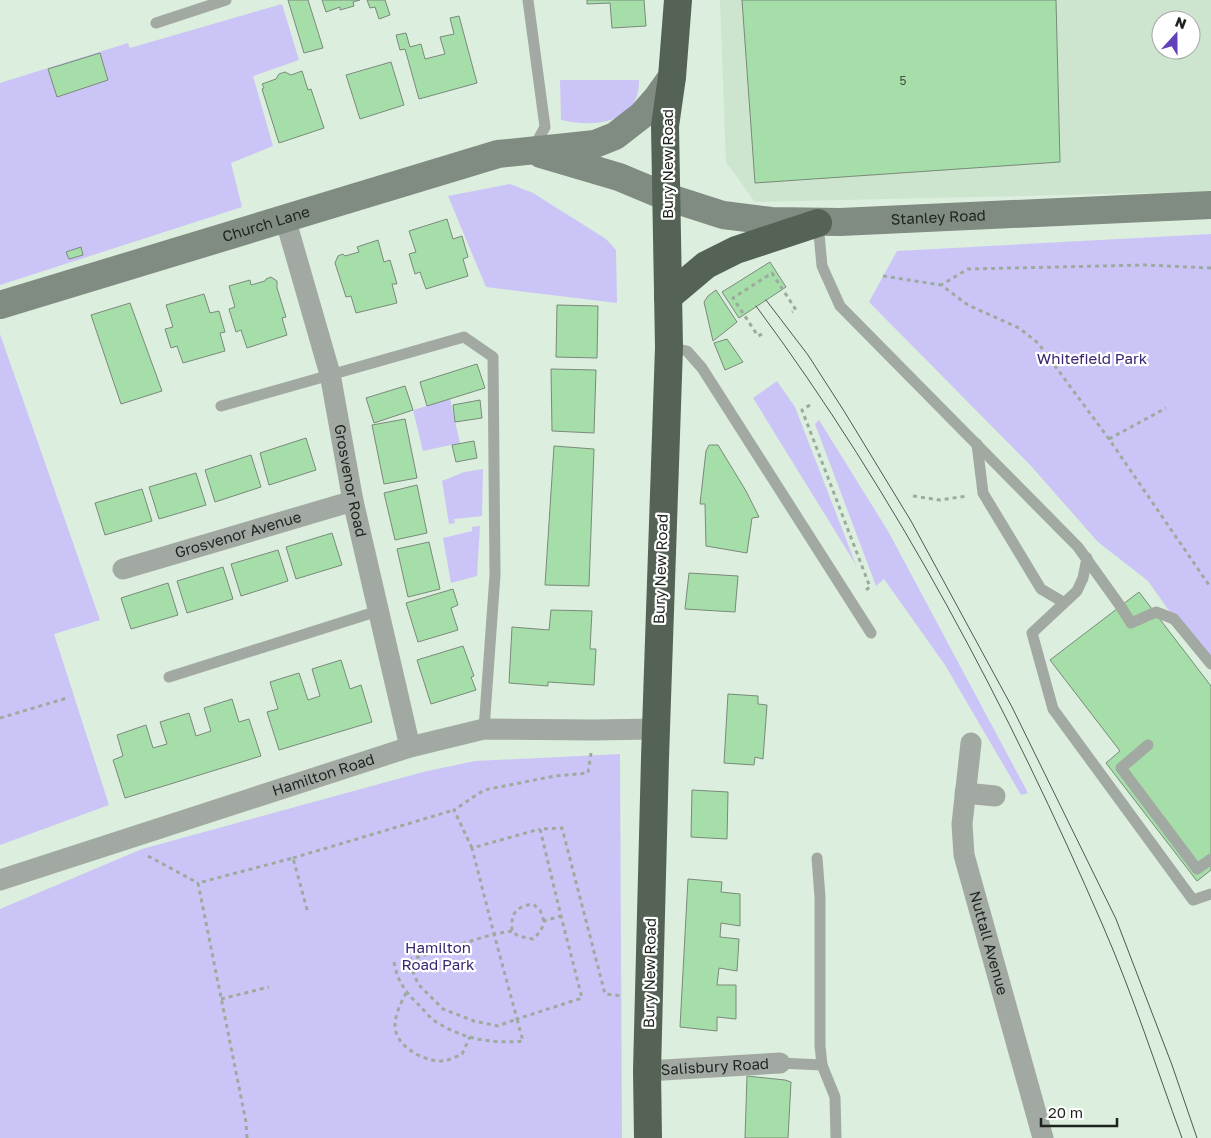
<svg xmlns="http://www.w3.org/2000/svg" width="1211" height="1138" viewBox="0 0 1211 1138" font-family="'Golos Text',sans-serif">
	<rect width="100%" height="100%" fill="#dceedd"/>
	<path fill="#cde4ce" fill-rule="evenodd" d="M 720,0 L 1211,0 L 1211,195 L 1187,192 L 755,202 L 726,162 ZM 1161,20 L 1191,20 L 1191,50 L 1161,50 Z"/>
	<g fill="#cbc5f7">
		<polygon points="282,4 299,60 253,76 273,146 231,163 242,207 0,285 0,83 128,43 130,48"/>
		<path d="M 560,80 L 639,80 C 640,123 594,128 561,120 Z"/>
		<polygon points="510,184 533,193 606,239 616,250 617,303 486,287 448,196"/>
		<polygon points="1211,234 1211,670 1148,581 1098,542 1031,466 869,302 897,251"/>
		<polygon points="0,334 100,620 54,634 109,805 0,845"/>
		<polygon points="777,381 795,407 856,565 753,398"/>
		<polygon points="450,399 460,443 423,451 413,410"/>
		<polygon points="819,420 888,531 1028,793 1021,795 945,665 884,579 876,586 815,424"/>
		<polygon points="483,469 482,516 454,519 455,523 449,524 442,481 464,472"/>
		<polygon points="480,526 477,576 451,583 443,538 472,531 472,527"/>
		<polygon points="620,754 622,1138 0,1138 0,909 142,849 423,772 475,761"/>
	</g>
	<g fill="#a5dea9" stroke="#7a8a7b">
		<polygon points="288,0 308,0 323,48 304,53"/>
		<polygon points="322,0 360,0 353,2 354,6 340,10 340,7 326,12"/>
		<polygon points="367,0 385,0 390,15 379,19 375,7 370,8"/>
		<polygon points="587,0 644,0 646,26 612,28 610,3 587,4"/>
		<polygon points="742,0 1056,0 1060,162 755,183"/>
		<polygon points="459,16 477,83 419,99 405,49 400,50 396,35 406,33 410,47 421,44 425,59 445,54 440,37 454,34 450,18"/>
		<polygon points="100,53 108,80 57,97 48,69"/>
		<polygon points="391,62 404,105 360,119 346,75"/>
		<polygon points="302,71 308,90 311,89 324,128 279,143 262,89 264,88 262,84 276,79 279,74 285,72 291,75"/>
		<polygon points="447,219 453,239 462,236 468,257 463,259 468,276 426,289 420,272 415,274 409,254 416,252 409,231"/>
		<polygon points="378,240 384,262 390,260 397,284 392,284 397,303 356,313 351,296 346,297 335,263 338,256 343,254 345,256 359,252 357,247"/>
		<polygon points="81,247 83,255 69,259 66,252"/>
		<polygon points="770,262 786,287 739,318 722,292"/>
		<polygon points="271,277 277,281 277,288 286,317 282,318 287,335 247,348 241,330 236,332 229,309 235,307 229,286 250,280 251,285 265,281 266,279"/>
		<polygon points="716,290 737,322 713,341 704,302 708,296"/>
		<polygon points="204,294 210,313 219,311 225,332 220,333 225,351 183,363 177,346 171,348 165,329 173,327 166,305"/>
		<polygon points="130,303 162,391 121,404 91,315"/>
		<polygon points="557,305 598,306 597,358 556,357"/>
		<polygon points="727,339 743,362 725,370 714,343"/>
		<polygon points="477,364 485,388 427,406 420,382"/>
		<polygon points="551,369 596,370 594,433 552,431"/>
		<polygon points="405,386 413,410 374,423 366,398"/>
		<polygon points="480,400 482,418 455,422 453,405"/>
		<polygon points="405,419 417,478 384,484 372,425"/>
		<polygon points="306,438 316,470 269,485 260,453"/>
		<polygon points="474,441 477,458 456,462 452,445"/>
		<polygon points="709,445 718,445 746,491 759,517 752,518 747,553 706,546 705,504 700,504 706,451"/>
		<polygon points="554,446 594,449 589,586 545,585"/>
		<polygon points="251,455 261,487 215,502 205,470"/>
		<polygon points="196,473 206,505 159,519 149,487"/>
		<polygon points="417,485 427,533 395,540 384,493"/>
		<polygon points="142,489 152,521 105,535 95,503"/>
		<polygon points="332,533 342,565 296,579 286,547"/>
		<polygon points="429,542 440,589 408,597 397,549"/>
		<polygon points="278,550 288,581 241,596 231,564"/>
		<polygon points="223,567 233,599 187,613 177,581"/>
		<polygon points="689,573 738,576 735,612 685,609"/>
		<polygon points="168,583 178,615 131,629 121,598"/>
		<polygon points="453,589 458,605 451,608 458,630 418,642 406,603"/>
		<polygon points="1139,592 1211,686 1211,870 1197,881 1106,763 1120,751 1050,660"/>
		<polygon points="551,610 592,611 590,649 596,649 594,685 548,682 548,686 509,683 512,627 549,630"/>
		<polygon points="463,646 474,676 471,677 476,690 431,704 417,660"/>
		<polygon points="341,660 350,689 361,685 372,722 279,750 267,712 278,709 270,682 299,673 308,700 320,696 312,669"/>
		<polygon points="728,694 758,696 758,704 767,705 763,759 755,757 754,765 724,763"/>
		<polygon points="232,699 239,722 249,719 261,756 125,798 113,760 123,756 117,735 146,725 153,748 167,744 160,722 189,713 196,736 211,731 204,708"/>
		<polygon points="692,790 728,792 727,839 691,837"/>
		<polygon points="688,879 722,882 721,892 740,894 740,926 721,923 720,937 739,939 737,971 719,968 717,985 736,985 736,1019 717,1017 717,1031 680,1027"/>
		<polygon points="747,1076 785,1080 791,1082 788,1138 745,1138"/>
	</g>
	<g fill="none" stroke-linecap="round" stroke-linejoin="round">
		<g stroke="#9dab9e" stroke-width="3" stroke-dasharray="4 4" stroke-linecap="butt">
			<polyline points="1211,268 1146,265 968,269 941,285 968,305 1019,328 1038,343 1109,439 1211,588"/>
			<polyline points="883,276 941,285"/>
			<polyline points="762,334 758,336 733,298 772,273 796,310 792,312"/>
			<polyline points="810,405 802,410 870,587 866,590"/>
			<polyline points="1109,439 1166,408"/>
			<polyline points="913,496 940,500 967,496"/>
			<polyline points="0,718 67,698"/>
			<polyline points="472,848 454,810 484,790 555,776 588,773 591,753"/>
			<polyline points="148,856 198,883"/>
			<polyline points="293,858 454,810"/>
			<path d="M 544,921 L 540,910 L 533,904 C 515,907 511,913 512,931 L 518,936 L 533,939 L 541,931 L 544,921 L 561,916"/>
			<polyline points="512,931 494,934 472,848 540,829"/>
			<path d="M 394,962 C 397,980 405,992 418,1004 C 424,1010 430,1019 438,1023 C 464,1039 492,1044 523,1041 L 517,1019 L 498,1026 L 474,1021 L 443,1009 L 418,984 L 408,960 L 494,934 L 517,1019 L 582,998 L 561,916 L 540,829 L 562,828 L 605,994 L 623,996"/>
			<path d="M 406,993 C 400,1005 390,1023 398,1037 C 406,1052 428,1062 444,1061 C 450,1060 457,1056 462,1054 L 470,1037"/>
			<polyline points="221,999 269,987"/>
			<polyline points="247,1138 246,1122 198,883 293,858 308,913"/>
		</g>
		<g stroke="#a2a9a2" stroke-width="11">
			<polyline points="528,0 545,127 533,149"/>
			<polyline points="156,23 226,0"/>
			<polyline points="818,223 822,266 840,306 1078,547 1121,607 1131,623 1156,612 1174,619 1211,664"/>
			<polyline points="669,347 687,351 702,368 871,633"/>
			<polyline points="221,406 464,337 493,357 495,575 484,729"/>
			<polyline points="977,444 983,493 1041,589 1063,602"/>
			<polyline points="1087,558 1083,578 1077,591 1032,633 1053,709 1193,900 1211,894"/>
			<polyline points="169,677 378,611"/>
			<polyline points="1148,745 1121,768 1197,869 1211,859"/>
			<polyline points="817,858 820,897 820,1046 822,1065 835,1097 836,1138"/>
			<polyline points="780,1063 822,1065"/>
		</g>
		<g stroke="#a2a9a2" stroke-width="21">
			<path id="s1" d="M 285,218 L 330,374 L 353,501 L 410,747"/>
			<path id="s2" d="M 123,569 L 353,501"/>
			<path id="s3" d="M 971,743 L 962,824 L 964,855 L 1043,1138"/>
			<polyline points="965,793 995,796"/>
			<path id="s4" d="M 0,880 L 410,747 L 484,729 L 594,730 L 656,729"/>
			<path id="s5" d="M 647,1071 L 780,1063"/>
		</g>
		<g stroke="#808b81" stroke-width="28">
			<path id="s6" d="M 541,154 L 619,177 L 667,197 L 723,215 L 771,221 L 840,222 L 1211,205"/>
			<path id="s7" d="M 0,305 L 498,154 L 595,144 L 615,136 L 642,115 L 657,98 L 672,77"/>
		</g>
		<g stroke="#546355" stroke-width="28">
			<polyline points="668,297 706,265 736,250 818,223"/>
			<polyline points="648,1138 647,1071 655,758 669,347 665,126 672,77 678,0"/>
		</g>
		<g stroke="#4f5850" stroke-width="1">
			<polyline points="766,300 808,355 844,411 911,521 1012,707 1116,919 1172,1065 1197,1138"/>
			<path d="M 756,306 C 897,496 1009,709 1103,926 C 1133,995 1156,1067 1182,1138"/>
		</g>
	</g>
	<g text-anchor="middle" stroke-width="4.5" stroke-linejoin="round" paint-order="stroke">
		<g font-size="12" fill="#3f5240">
			<text x="903" y="85">5</text>
		</g>
		<g font-size="15" fill="#1d231d" stroke="#fff">
			<text transform="translate(668 164) rotate(-90)" y="5">Bury New Road</text>
			<text dy="5" stroke="none"><textPath href="#s6" startOffset="408">Stanley Road</textPath></text>
			<text dy="5" stroke="none"><textPath href="#s7" startOffset="278">Church Lane</textPath></text>
			<text dy="5" stroke="none"><textPath href="#s1" startOffset="271">Grosvenor Road</textPath></text>
			<text dy="5" stroke="none"><textPath href="#s2" startOffset="120">Grosvenor Avenue</textPath></text>
			<text transform="translate(661 569) rotate(-88)" y="5">Bury New Road</text>
			<text dy="5" stroke="none"><textPath href="#s4" startOffset="340">Hamilton Road</textPath></text>
			<text dy="5" stroke="none"><textPath href="#s3" startOffset="204">Nuttall Avenue</textPath></text>
			<text transform="translate(650 973) rotate(-89)" y="5">Bury New Road</text>
			<text dy="5" stroke="none"><textPath href="#s5" startOffset="68">Salisbury Road</textPath></text>
		</g>
		<g font-size="15" fill="#392570" stroke="#fff">
			<text x="1092" y="364">Whitefield Park</text>
			<text x="438" y="953">Hamilton<tspan x="438" dy="17">Road Park</tspan></text>
		</g>
	</g>
	<g transform="translate(1176 35) rotate(21)"><circle r="24" fill="#ffffff" stroke="#a5a7a5"/>
	<path d="M0-4L9 19L0 12L-9 19Z" fill="#6141ba"/>
	<text y="-8" font-size="14" font-weight="bold" text-anchor="middle" fill="#1d231d">N</text>
	</g>
	<path d="M1041 1118v8h76v-8" fill="none" stroke="#1d231d" stroke-width="2.5"/>
	<text x="1048" y="1118" font-size="15" fill="#1d231d" stroke="#ffffff" stroke-width="4" paint-order="stroke">20 m</text>
</svg>
